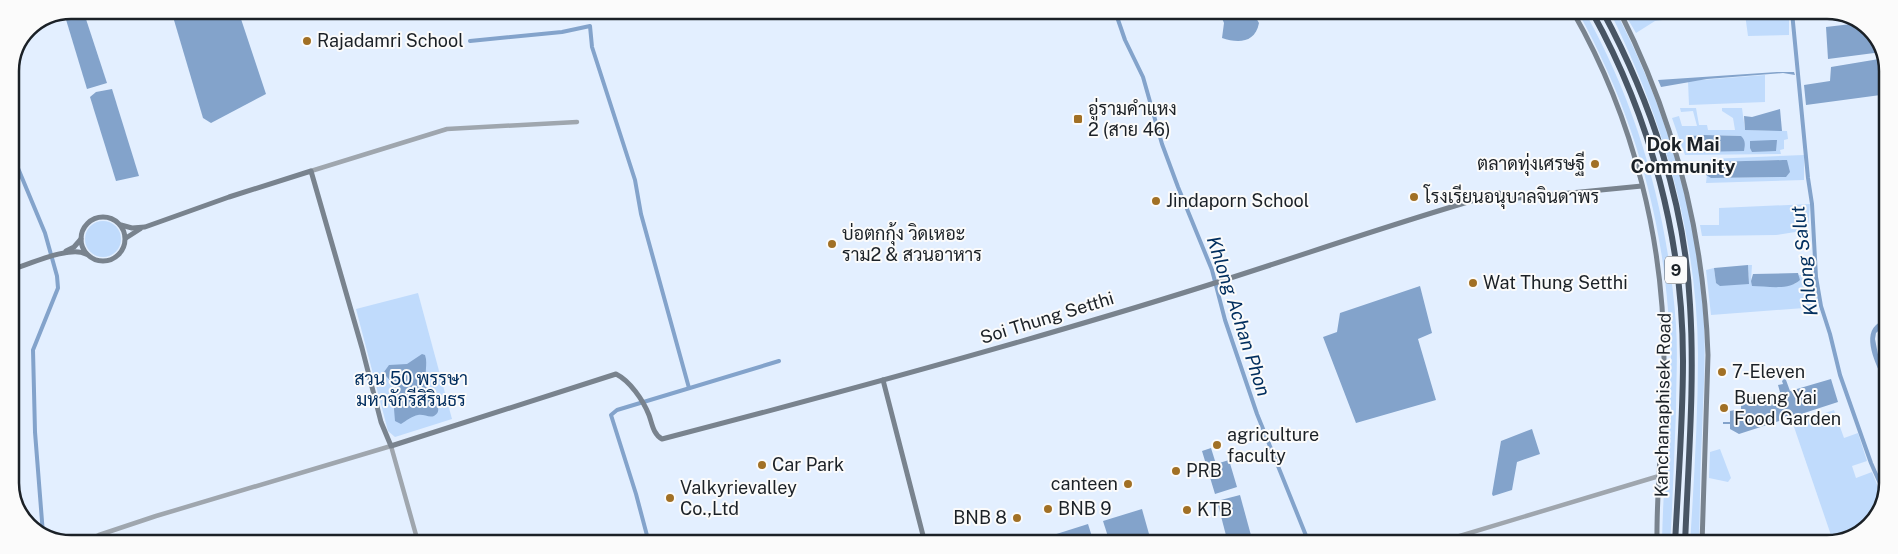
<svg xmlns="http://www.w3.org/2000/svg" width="1898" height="554" viewBox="0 0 1898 554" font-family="'Public Sans',Sarabun,sans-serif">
	<rect width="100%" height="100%" fill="#e3efff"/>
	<g fill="#c0dbfc" fill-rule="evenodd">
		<path d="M 1578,12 L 1585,12 C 1639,109 1668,214 1676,325 C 1678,354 1676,383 1676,412 C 1674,456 1673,500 1670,544 L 1662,544 C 1663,481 1670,418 1671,355 C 1671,340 1669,325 1668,310 C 1660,205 1629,104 1578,12 Z"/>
		<path d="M 1610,12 L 1616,12 C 1667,110 1697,213 1704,324 C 1706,360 1703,397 1702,434 C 1700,470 1700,507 1699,544 L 1690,544 C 1694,481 1698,417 1698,354 C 1697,234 1663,119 1610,12 Z"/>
		<polygon points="1648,12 1789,12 1789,35 1748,36 1745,14 1677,18 1655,21 1636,33 1626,16 1636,13"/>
		<polygon points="1765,75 1765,102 1689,105 1688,81"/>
		<path d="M 1680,108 L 1696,108 L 1699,125 L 1707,125 L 1708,130 L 1735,130 L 1733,118 L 1722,111 L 1722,108 L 1742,108 L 1745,130 L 1787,131 L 1788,139 L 1784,140 L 1784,149 L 1780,150 L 1781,154 L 1685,155 L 1672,118 L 1679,116 L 1682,126 L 1697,126 L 1693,111 L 1681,112 ZM 1704,135 L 1741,136 L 1695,148 L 1691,136 Z"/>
		<polygon points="1804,155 1804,180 1706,183 1707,174 1711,178 1786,177 1783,160 1711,162 1710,159"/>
		<polygon points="1810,204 1808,230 1776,235 1702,236 1700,225 1719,225 1719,208"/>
		<circle cx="103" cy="239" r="18"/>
		<polygon points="1804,259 1812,259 1818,300 1817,307 1711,315 1706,270 1714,268 1716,283 1749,281 1748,265 1752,265 1751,281 1795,284 1799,280 1799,275 1810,275 1810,271 1806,271"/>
		<polygon points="418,293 452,419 395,437 388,431 356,309"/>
		<polygon points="1834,410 1844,438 1858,433 1867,461 1852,466 1856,478 1872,472 1884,502 1865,531 1825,544 1833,541 1793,424"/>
		<polygon points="1720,449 1731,478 1728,482 1709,478 1710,452"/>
	</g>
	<g fill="#83a3cb">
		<polygon points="70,10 83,10 107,83 87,89 64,13"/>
		<polygon points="171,10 238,10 266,94 211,123 203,118"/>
		<path d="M 1219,11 L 1252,11 L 1259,23 C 1255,44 1237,43 1222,38 L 1224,23 Z"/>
		<polygon points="1860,23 1873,31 1882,52 1828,59 1826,27"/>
		<polygon points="1885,58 1888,66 1888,94 1806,105 1804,85 1830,81 1831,67"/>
		<polygon points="1777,72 1794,72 1795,75 1783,73 1707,79 1661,87 1658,80"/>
		<polygon points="112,89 139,176 116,181 90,97 96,92"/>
		<polygon points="1780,109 1782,131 1745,130 1744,116 1752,117"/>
		<path d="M 1704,135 L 1741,136 C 1746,141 1745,145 1744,151 L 1694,152 L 1692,149 L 1695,147 L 1691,136 Z"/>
		<polygon points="1773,140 1777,140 1776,151 1752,152 1750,148 1750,141"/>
		<polygon points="1783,160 1787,160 1790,172 1786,177 1711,178 1706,175 1703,166 1711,165 1711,162"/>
		<polygon points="1748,265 1749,284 1720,286 1716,283 1714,268"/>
		<path d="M 1798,273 L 1800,280 C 1789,291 1767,286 1752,286 L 1751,281 L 1753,274 Z"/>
		<polygon points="1420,286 1432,333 1418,339 1436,400 1356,423 1323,337 1337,332 1340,313"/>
		<path d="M 1887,319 L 1887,323 L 1876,333 L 1875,339 L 1880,365 L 1886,371 L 1886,385 C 1879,371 1861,338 1876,325 C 1879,322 1883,320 1887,319 Z"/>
		<path d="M 422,354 L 425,355 L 426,359 C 427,368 424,378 426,386 C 427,394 447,409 434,416 C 429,418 424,414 418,415 C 412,416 406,421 401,424 L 395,421 L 394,409 L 398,389 L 386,376 L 384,372 L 389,365 L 407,364 Z"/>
		<polygon points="1784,379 1786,380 1790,391 1831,379 1838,402 1739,434 1730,429 1730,424 1723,424 1723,422 1730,422 1730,411 1741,409 1741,397 1750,395 1753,398 1774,397 1780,392 1778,385 1783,384 1782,381"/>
		<polygon points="1532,429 1540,454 1517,462 1512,490 1493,496 1492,494 1501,441"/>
		<polygon points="1211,448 1216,464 1229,460 1237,487 1215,494 1202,451"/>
		<polygon points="1240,495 1252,539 1236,543 1228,543 1217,501"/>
		<polygon points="1142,509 1149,534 1118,543 1110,543 1103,521"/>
		<polygon points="1088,524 1094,543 1048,543 1047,537"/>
	</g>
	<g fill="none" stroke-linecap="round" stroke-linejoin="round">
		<g stroke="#83a3cb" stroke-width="4">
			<polyline points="1115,11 1125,40 1143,77 1162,144 1178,187 1212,270 1225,320 1257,414 1309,543"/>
			<polyline points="1792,12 1808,178 1812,204 1816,277 1821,306 1830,334 1840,375 1871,463 1886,497"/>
			<polyline points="470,41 562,32 590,26 592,47 635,180 641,214 689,388"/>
			<polyline points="10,149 45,233 57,276 58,288 33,350 35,432 43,534"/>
			<polyline points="649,543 636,494 611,415 617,410 779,361"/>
		</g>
		<g stroke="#9fa6ae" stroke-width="4.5">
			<polyline points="311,171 447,129 577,122"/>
			<polyline points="85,542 99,535 156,516 391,446 418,542"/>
			<polyline points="1433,544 1659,476"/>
		</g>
		<g stroke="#79838e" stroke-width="5">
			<path d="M 1573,12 C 1634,118 1665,244 1664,366 C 1664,426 1656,485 1657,544"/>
			<path d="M 1620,12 C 1675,121 1704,233 1708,355 L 1702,544"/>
			<circle cx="103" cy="239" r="22"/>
			<path d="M 121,225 L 132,228 L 145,227 L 229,197 L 311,171 L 362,348 L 381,422 L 391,446 L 616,374 C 630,381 643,400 649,415 C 652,423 653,434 662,439 C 843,392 1024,343 1202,287 C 1301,256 1399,221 1499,193 L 1503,198 L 1508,199 L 1642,186"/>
			<polyline points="126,238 140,229"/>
			<polyline points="66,251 74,247 81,239"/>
			<path d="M 10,270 C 28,265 70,245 86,254"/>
			<polyline points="883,380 925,543"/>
		</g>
		<g stroke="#485564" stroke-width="6">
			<path d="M 1592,12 C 1651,118 1683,240 1683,361 C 1683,422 1678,483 1675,544"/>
			<path d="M 1603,12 C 1651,101 1685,203 1690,305 C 1695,384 1688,464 1685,544"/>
		</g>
	</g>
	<g fill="#a17025" stroke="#fbfbfb" stroke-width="2">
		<circle cx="307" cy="41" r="5"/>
		<rect x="1073" y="114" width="10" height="10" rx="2.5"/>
		<circle cx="1595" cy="164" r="5"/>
		<circle cx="1414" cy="197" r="5"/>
		<circle cx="1156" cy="201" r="5"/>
		<circle cx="832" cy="244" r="5"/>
		<circle cx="1473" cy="283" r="5"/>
		<circle cx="1722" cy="372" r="5"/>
		<circle cx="1724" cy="408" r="5"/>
		<circle cx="1217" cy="445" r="5"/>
		<circle cx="762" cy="465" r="5"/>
		<circle cx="1176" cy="471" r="5"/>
		<circle cx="1128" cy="484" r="5"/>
		<circle cx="670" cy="498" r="5"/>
		<circle cx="1048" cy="509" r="5"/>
		<circle cx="1187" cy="510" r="5"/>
		<circle cx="1017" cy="518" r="5"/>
	</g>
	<g text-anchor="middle" stroke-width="4" stroke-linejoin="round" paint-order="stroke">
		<rect fill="#fbfbfb" stroke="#5e6267" stroke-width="1" x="1665" y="256.5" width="22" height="27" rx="4"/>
		<g font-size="16" font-weight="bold" fill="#1b2127">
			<text x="1676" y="276">9</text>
		</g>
		<g font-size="18" fill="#1b2127" stroke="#fbfbfb" text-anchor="start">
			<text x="317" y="47">Rajadamri School</text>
			<text x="1088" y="115">อู่รามคำแหง<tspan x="1088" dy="21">2 (สาย 46)</tspan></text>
			<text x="1585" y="170" text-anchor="end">ตลาดทุ่งเศรษฐี</text>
			<text x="1424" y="203">โรงเรียนอนุบาลจินดาพร</text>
			<text x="1166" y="207">Jindaporn School</text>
			<text x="842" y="240">บ่อตกกุ้ง วิดเหอะ<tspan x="842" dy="21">ราม2 &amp; สวนอาหาร</tspan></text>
			<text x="1483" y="289">Wat Thung Setthi</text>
			<text x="1732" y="378">7-Eleven</text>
			<text x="1734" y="404">Bueng Yai<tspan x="1734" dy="21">Food Garden</tspan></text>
			<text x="1227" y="441">agriculture<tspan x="1227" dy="21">faculty</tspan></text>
			<text x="772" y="471">Car Park</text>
			<text x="1186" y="477">PRB</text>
			<text x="1118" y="490" text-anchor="end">canteen</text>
			<text x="680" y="494">Valkyrievalley<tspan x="680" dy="21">Co.,Ltd</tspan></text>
			<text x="1058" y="515">BNB 9</text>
			<text x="1197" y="516">KTB</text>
			<text x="1007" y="524" text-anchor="end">BNB 8</text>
		</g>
		<g font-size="18" fill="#1b2127" stroke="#fbfbfb">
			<text transform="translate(1047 318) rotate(-17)" y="6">Soi Thung Setthi</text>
			<text transform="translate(1663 405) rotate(-89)" y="6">Kanchanaphisek Road</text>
		</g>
		<g font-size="18" fill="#002d5e" stroke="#fbfbfb">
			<text x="411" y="385">สวน 50 พรรษา<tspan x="411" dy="21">มหาจักรีสิรินธร</tspan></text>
		</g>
		<g font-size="19" font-weight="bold" fill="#1b2127" stroke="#fbfbfb">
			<text x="1683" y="151">Dok Mai<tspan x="1683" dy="22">Community</tspan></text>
		</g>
		<g font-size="19" font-style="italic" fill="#002e5e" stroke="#fbfbfb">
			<text transform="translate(1804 261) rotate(-97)" y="7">Khlong Salut</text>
			<text transform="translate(1239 316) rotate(72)" y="7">Khlong Achan Phon</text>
		</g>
	</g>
	<path d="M0 0H1898V554H0ZM71 19H1827A52 52 0 0 1 1879 71V483A52 52 0 0 1 1827 535H71A52 52 0 0 1 19 483V71A52 52 0 0 1 71 19Z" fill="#fbfbfb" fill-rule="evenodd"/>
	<path fill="none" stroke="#1b2127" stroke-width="2.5" d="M71 19H1827A52 52 0 0 1 1879 71V483A52 52 0 0 1 1827 535H71A52 52 0 0 1 19 483V71A52 52 0 0 1 71 19Z"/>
</svg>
